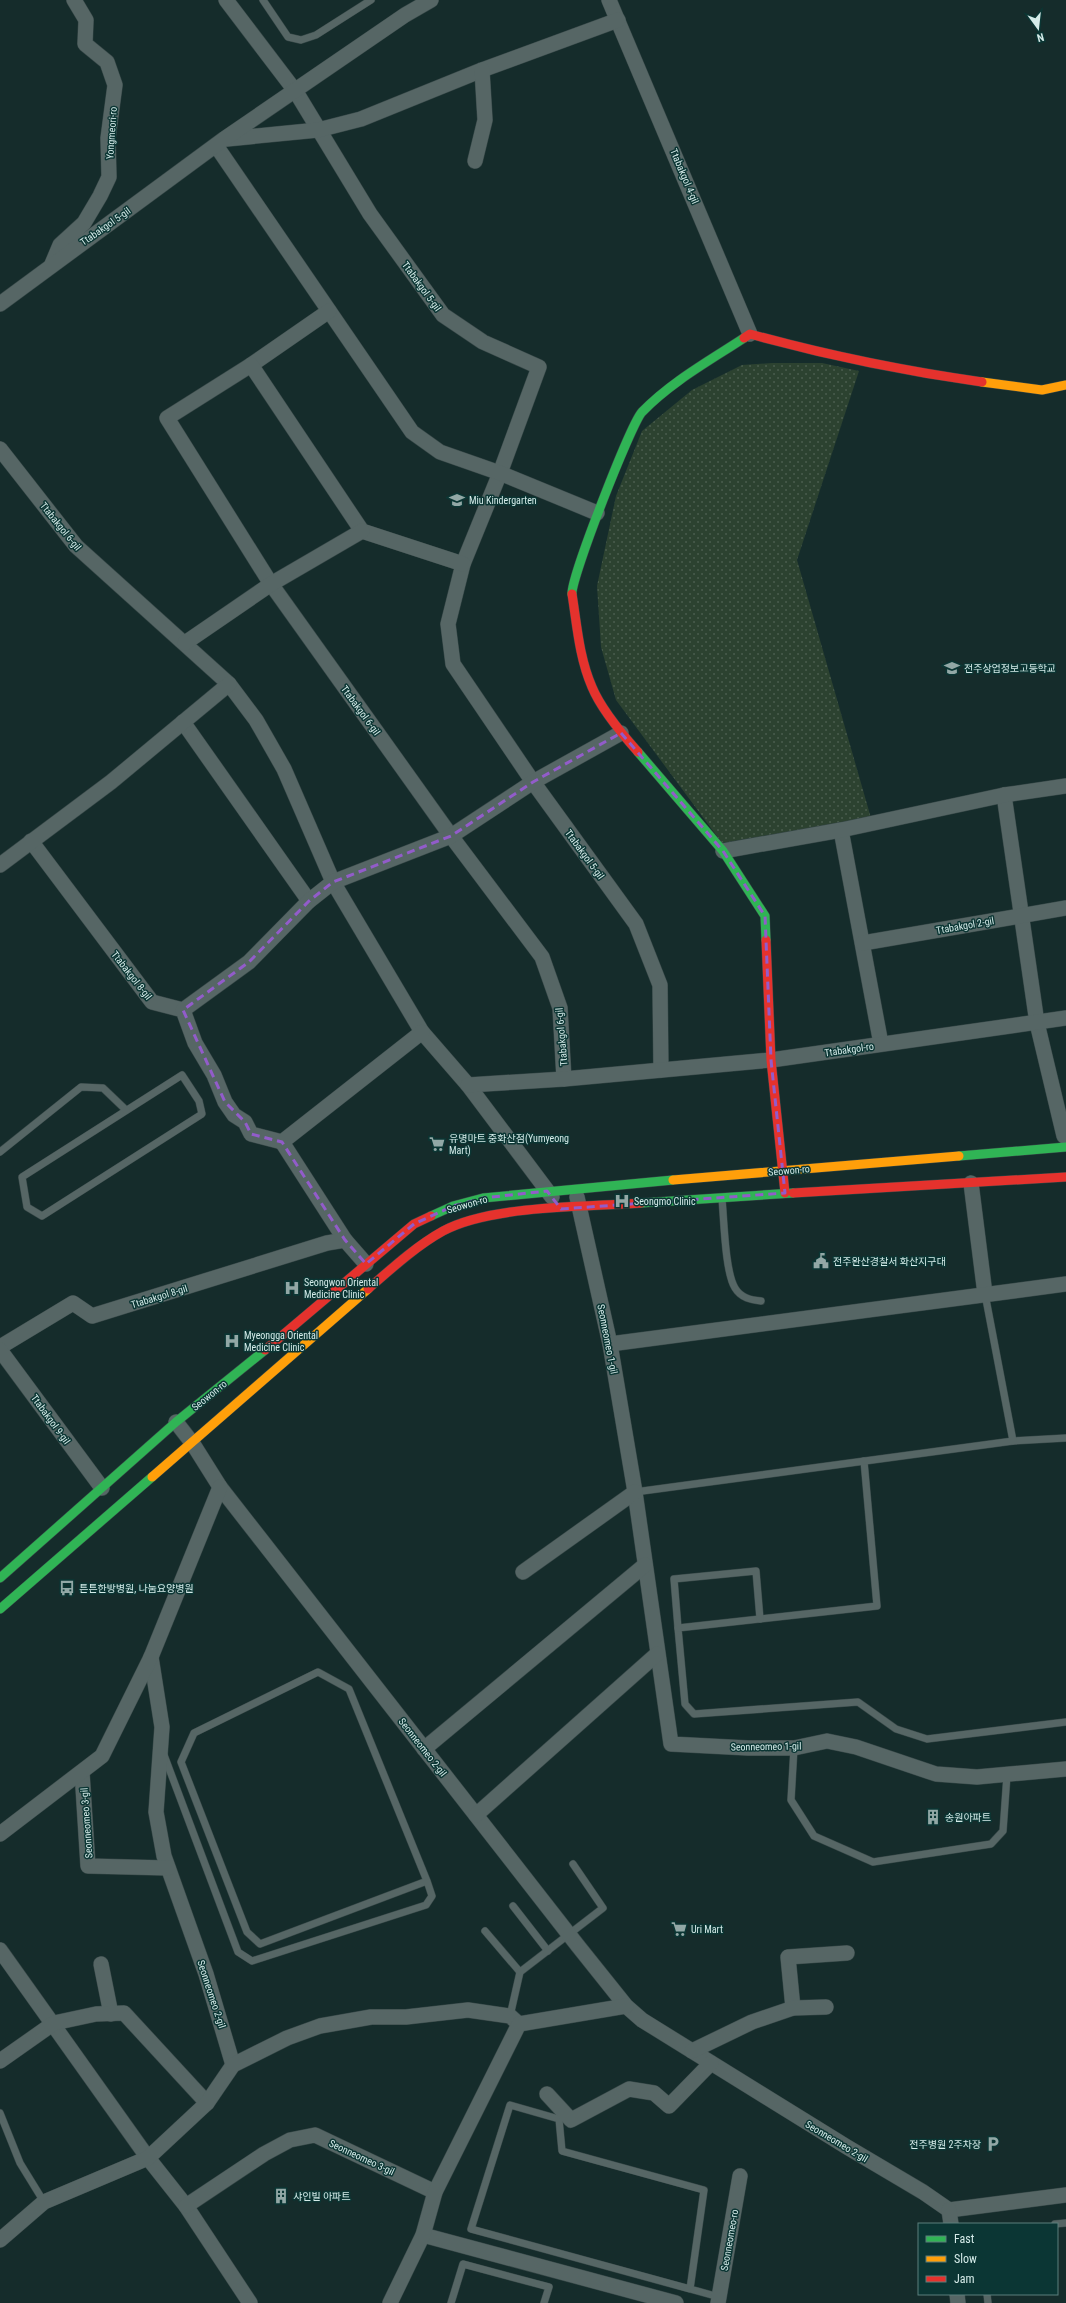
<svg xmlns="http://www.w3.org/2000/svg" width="1066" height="2303" viewBox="0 0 1066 2303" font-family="'Roboto Condensed','Noto Sans KR',sans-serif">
	<defs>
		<pattern id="park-dots" width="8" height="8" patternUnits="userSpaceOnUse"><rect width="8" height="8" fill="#2c4230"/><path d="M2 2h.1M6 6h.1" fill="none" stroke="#4a5d4e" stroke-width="1.8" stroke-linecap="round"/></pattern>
	</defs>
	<rect width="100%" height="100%" fill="#152c2b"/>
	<polygon fill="url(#park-dots)" points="772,363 822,363 859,371 797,560 871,818 722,843 616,700 601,647 597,586 616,496 642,431 692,390 742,365"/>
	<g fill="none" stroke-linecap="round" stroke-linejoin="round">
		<defs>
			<g id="lane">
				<polyline points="263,0 288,37 301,40 316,35 371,0"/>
				<polygon points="182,1075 199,1101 202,1114 42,1216 27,1207 22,1177"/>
				<polyline points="0,1152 81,1087 103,1088 126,1110"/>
				<path d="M 722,1199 C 724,1219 725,1272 735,1288 C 741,1298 751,1300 761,1301"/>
				<polyline points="1013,1441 1066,1438"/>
				<polyline points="864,1461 877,1606 678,1628 685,1704 694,1714 858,1702 896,1729 927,1739 1066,1722"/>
				<polyline points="635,1492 1013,1441 985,1294"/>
				<polyline points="678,1628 674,1579 756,1571 760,1619"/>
				<polyline points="794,1748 791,1800 814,1836 873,1862 991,1844 1003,1831 1007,1775"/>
				<polyline points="164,1755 238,1952 252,1961 426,1905 432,1896 427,1881 349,1689 318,1672 194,1733 181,1762 247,1932 260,1944 427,1881"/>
				<polyline points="513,1906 548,1951"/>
				<polyline points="485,1931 520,1972"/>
				<polyline points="510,2016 520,1972 603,1908 573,1864"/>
				<polyline points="0,2113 20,2163 44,2202"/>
				<polyline points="1055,2224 1066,2223"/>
				<polyline points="690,2289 471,2229 510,2105 559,2119 562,2151 704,2190 690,2289 719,2297"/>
				<polyline points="987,2294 988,2303"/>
				<polyline points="451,2303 463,2264 549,2287 544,2303"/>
			</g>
			<g id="street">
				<polyline points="226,0 296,92 370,214 443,315 483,342 539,367 500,473 463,564 448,624 453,664 533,782 636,924 660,985 661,1070"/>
				<polyline points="609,0 750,334"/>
				<polyline points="227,139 318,130 361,119 482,70 618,20"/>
				<polyline points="217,147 412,432 440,452 500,473 597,513"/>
				<polyline points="475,161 485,120 482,70"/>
				<polyline points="52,264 60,245 84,223 100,196 109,177 108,138 115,85 107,62 85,44 86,20 74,0"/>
				<polyline points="0,304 224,139 405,15 431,0"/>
				<polyline points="251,365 329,311"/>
				<polyline points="0,449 76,546 229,684 256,720 284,769 333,882 422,1032 468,1085 552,1197"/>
				<polyline points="463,564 362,531 251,365 167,418 271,584 451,836 542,957 560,1008 564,1079"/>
				<polyline points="185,643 271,584 362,531"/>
				<polyline points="183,722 309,901"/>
				<polyline points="1004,795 1037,1023 1064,1136"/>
				<polyline points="841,830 881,1044"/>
				<polyline points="31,841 152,1002 183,1010 195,1043 214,1075 225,1102 234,1115 245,1122 251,1134 282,1142"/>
				<polyline points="723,851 841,830 1004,795 1066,786"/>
				<polyline points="0,865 111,782 229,684"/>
				<polyline points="863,943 1066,908"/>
				<polyline points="183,1010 249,962 309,901 333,882 451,836 533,782 621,733"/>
				<polyline points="468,1085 564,1079 771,1060 1066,1018"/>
				<polyline points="971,1183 985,1294"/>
				<polyline points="577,1197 610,1344 635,1492 671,1744 748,1748 794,1748 827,1741 856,1747 936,1774 977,1777 1066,1769"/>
				<polyline points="345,1240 282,1142 422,1032"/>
				<polyline points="610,1344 1066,1284"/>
				<polyline points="0,1347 73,1303 92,1316 327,1243 345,1240 366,1264"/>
				<polyline points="0,1350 102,1488"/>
				<polyline points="176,1422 193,1444 220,1487 578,1946 626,2006 642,2020 847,2147 923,2192 949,2210 1066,2195"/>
				<polyline points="523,1572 635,1492"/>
				<polyline points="151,1657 162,1727 156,1812 164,1856 206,1974 233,2065"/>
				<polyline points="424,1749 645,1565"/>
				<polyline points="82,1772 88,1866 168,1868"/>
				<polyline points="476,1815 657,1654"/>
				<polyline points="0,1834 102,1756 151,1657 220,1487"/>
				<polyline points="0,1950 148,2158 186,2206 250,2303"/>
				<polyline points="101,1964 111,2014"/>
				<polyline points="793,2008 788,1957 847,1953"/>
				<polyline points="692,2051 752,2022 793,2008 826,2007"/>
				<polyline points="0,2061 54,2023 96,2014 124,2013 207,2103"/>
				<polyline points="547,2094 571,2120 629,2089 654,2093 669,2106 711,2063"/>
				<polyline points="186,2206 264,2154 290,2140 315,2135 435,2192"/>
				<polyline points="949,2210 951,2224"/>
				<polyline points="423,2235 676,2303"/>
				<polyline points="0,2240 44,2202 148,2158 207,2103 233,2065 287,2038 320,2026 371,2017 406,2017 468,2010 510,2016 519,2024"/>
				<polyline points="957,2294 958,2303"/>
				<polyline points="390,2303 423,2235 435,2192 519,2024 626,2006"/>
				<polyline points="718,2303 740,2176"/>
			</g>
			<g id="fast">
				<path d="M 572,594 C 571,577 631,424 642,412 C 671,382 709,361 744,338"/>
				<polyline points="638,752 723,851 765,916 766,940"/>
				<polyline points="959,1156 1066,1147"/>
				<polyline points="641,1203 793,1193"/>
				<polyline points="431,1216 453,1206 483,1198 673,1180"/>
				<polyline points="0,1578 176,1422 265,1350"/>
				<polyline points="0,1609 152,1477"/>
			</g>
			<g id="slow">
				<polyline points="982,382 1042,390 1066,385"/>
				<polyline points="673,1180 959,1156"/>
				<polyline points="152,1477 368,1289"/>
			</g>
			<g id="jam">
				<path d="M 744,338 L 750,334 C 826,355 904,371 982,382"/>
				<path d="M 572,594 C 577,625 579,657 592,687 C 601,709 622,734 638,752"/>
				<polyline points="766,940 771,1060 785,1193"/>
				<polyline points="793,1193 1066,1177"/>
				<path d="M 368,1289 C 391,1269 416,1246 443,1231 C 491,1205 586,1207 641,1203"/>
				<polyline points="265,1350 414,1224 431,1216"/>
			</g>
		</defs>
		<use href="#lane" stroke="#364747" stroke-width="8"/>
		<use href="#street" stroke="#364747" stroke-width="16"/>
		<use href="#fast" stroke="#364747" stroke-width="10"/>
		<use href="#slow" stroke="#364747" stroke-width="10"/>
		<use href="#jam" stroke="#364747" stroke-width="10"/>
		<use href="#lane" stroke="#566665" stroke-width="7"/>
		<use href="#street" stroke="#566665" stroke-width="15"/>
		<use href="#fast" stroke="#30b455" stroke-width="9"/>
		<use href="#slow" stroke="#ff9f0a" stroke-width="9"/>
		<use href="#jam" stroke="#e5322d" stroke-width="9"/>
	</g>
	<path fill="none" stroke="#925cca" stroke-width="3" stroke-dasharray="8 5" stroke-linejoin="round" d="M 621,733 L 723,851 L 765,916 L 771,1060 L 785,1193 L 561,1209 L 547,1191 L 483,1198 L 453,1206 L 414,1224 L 366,1264 L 345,1240 L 282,1142 L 251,1134 L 245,1122 L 225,1102 L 183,1010 L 249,962 L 309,901 L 333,882 L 451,836 L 533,782 Z"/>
	<defs>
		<symbol id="school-bare" viewBox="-9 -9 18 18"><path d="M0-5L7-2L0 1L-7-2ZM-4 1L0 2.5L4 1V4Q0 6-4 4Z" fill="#92a8a6" stroke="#0b3634" stroke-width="2.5" paint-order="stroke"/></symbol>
		<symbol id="supermarket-bare" viewBox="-9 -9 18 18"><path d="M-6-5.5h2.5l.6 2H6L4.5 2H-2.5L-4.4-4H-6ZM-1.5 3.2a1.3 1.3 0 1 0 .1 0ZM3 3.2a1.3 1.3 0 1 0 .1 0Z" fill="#92a8a6" stroke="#0b3634" stroke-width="2.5" paint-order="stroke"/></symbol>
		<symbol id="hospital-bare" viewBox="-9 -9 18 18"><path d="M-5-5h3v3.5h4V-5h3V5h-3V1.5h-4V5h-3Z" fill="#92a8a6" stroke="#0b3634" stroke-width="2.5" paint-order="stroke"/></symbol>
		<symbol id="civic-bare" viewBox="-9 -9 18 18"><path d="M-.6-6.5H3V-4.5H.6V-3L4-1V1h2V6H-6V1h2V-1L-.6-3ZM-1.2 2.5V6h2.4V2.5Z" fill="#92a8a6" stroke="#0b3634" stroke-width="2.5" paint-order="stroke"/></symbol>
		<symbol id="bus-bare" viewBox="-9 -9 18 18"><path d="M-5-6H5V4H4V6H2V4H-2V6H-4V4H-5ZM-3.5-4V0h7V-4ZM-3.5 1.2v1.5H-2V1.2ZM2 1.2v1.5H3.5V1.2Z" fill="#92a8a6" stroke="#0b3634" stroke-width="2.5" paint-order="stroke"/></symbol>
		<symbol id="building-bare" viewBox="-9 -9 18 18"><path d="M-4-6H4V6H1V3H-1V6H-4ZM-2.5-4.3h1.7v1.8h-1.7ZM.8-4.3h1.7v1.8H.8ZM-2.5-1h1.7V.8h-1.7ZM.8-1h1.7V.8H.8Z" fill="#92a8a6" stroke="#0b3634" stroke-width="2.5" paint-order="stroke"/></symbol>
		<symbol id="parking-bare" viewBox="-9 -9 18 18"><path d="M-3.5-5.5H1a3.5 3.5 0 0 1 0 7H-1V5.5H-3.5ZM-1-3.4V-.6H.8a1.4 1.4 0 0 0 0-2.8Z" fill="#92a8a6" stroke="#0b3634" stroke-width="2.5" paint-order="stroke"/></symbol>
	</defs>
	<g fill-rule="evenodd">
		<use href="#school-bare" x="446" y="489" width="22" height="22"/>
		<use href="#school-bare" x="941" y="657" width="22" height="22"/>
		<use href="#supermarket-bare" x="426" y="1133" width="22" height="22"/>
		<use href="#hospital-bare" x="611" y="1190" width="22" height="22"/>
		<use href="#civic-bare" x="810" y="1250" width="22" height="22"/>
		<use href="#hospital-bare" x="281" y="1277" width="22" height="22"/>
		<use href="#hospital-bare" x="221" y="1330" width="22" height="22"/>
		<use href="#bus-bare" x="56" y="1577" width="22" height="22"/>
		<use href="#building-bare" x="922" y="1806" width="22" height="22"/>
		<use href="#supermarket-bare" x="668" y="1918" width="22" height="22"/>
		<use href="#parking-bare" x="982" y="2133" width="22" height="22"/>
		<use href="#building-bare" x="270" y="2185" width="22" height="22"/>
	</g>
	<g text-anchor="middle" stroke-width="3" stroke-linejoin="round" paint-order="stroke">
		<g font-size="10" fill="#d5ebe9" stroke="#0b3634">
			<text transform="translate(111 133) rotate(-86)" y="4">Yongmeori-ro</text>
			<text transform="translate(685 176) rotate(67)" y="4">Ttabakgol 4-gil</text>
			<text transform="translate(105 226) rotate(-35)" y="4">Ttabakgol 5-gil</text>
			<text transform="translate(422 286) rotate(54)" y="4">Ttabakgol 5-gil</text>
			<text transform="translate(61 526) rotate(51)" y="4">Ttabakgol 6-gil</text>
			<text transform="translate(361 710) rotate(54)" y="4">Ttabakgol 6-gil</text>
			<text transform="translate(585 854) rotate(54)" y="4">Ttabakgol 5-gil</text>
			<text transform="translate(965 925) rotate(-10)" y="4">Ttabakgol 2-gil</text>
			<text transform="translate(132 975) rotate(52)" y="4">Ttabakgol 8-gil</text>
			<text transform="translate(561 1037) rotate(-95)" y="4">Ttabakgol 6-gil</text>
			<text transform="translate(849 1049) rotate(-8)" y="4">Ttabakgol-ro</text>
			<text transform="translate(789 1170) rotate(-5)" y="4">Seowon-ro</text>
			<text transform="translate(467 1204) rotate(-16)" y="4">Seowon-ro</text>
			<text transform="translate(159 1296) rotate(-17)" y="4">Ttabakgol 8-gil</text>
			<text transform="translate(608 1339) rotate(79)" y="4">Seonneomeo 1-gil</text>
			<text transform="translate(209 1395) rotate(-39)" y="4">Seowon-ro</text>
			<text transform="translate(51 1419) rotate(54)" y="4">Ttabakgol 9-gil</text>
			<text transform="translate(766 1746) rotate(-1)" y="4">Seonneomeo 1-gil</text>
			<text transform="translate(423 1747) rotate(52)" y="4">Seonneomeo 2-gil</text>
			<text transform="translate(86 1823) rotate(-94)" y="4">Seonneomeo 3-gil</text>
			<text transform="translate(212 1994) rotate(72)" y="4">Seonneomeo 2-gil</text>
			<text transform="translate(837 2141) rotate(31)" y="4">Seonneomeo 2-gil</text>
			<text transform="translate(362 2157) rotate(25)" y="4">Seonneomeo 3-gil</text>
			<text transform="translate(729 2240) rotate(-80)" y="4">Seonneomeo-ro</text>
		</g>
		<g font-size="10" fill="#d5ebe9" stroke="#0b3634" text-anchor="start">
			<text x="469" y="504">Miu Kindergarten</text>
			<text x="964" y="672">전주상업정보고등학교</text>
			<text x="449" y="1142">유명마트 중화산점(Yumyeong<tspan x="449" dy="12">Mart)</tspan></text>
			<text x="634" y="1205">Seongmo Clinic</text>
			<text x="833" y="1265">전주완산경찰서 화산지구대</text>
			<text x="304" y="1286">Seongwon Oriental<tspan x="304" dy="12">Medicine Clinic</tspan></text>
			<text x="244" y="1339">Myeongga Oriental<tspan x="244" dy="12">Medicine Clinic</tspan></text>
			<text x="79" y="1592">튼튼한방병원, 나눔요양병원</text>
			<text x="945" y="1821">송원아파트</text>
			<text x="691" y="1933">Uri Mart</text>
			<text x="981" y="2148" text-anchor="end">전주병원 2주차장</text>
			<text x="293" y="2200">샤인빌 아파트</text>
		</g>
	</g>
	<rect x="918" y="2223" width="140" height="72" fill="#0b3634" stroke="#5c7e7c"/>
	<rect x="926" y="2236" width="20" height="6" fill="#30b455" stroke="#5c7e7c"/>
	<text x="954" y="2243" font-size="12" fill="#d5ebe9">Fast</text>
	<rect x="926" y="2256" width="20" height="6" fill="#ff9f0a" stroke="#5c7e7c"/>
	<text x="954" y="2263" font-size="12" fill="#d5ebe9">Slow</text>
	<rect x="926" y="2276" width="20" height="6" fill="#e5322d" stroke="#5c7e7c"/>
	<text x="954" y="2283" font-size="12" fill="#d5ebe9">Jam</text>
	<g transform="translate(1038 28) rotate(165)" stroke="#0b3634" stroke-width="3" paint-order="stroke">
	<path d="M0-3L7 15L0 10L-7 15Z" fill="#d5ebe9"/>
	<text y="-6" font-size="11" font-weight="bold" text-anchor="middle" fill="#d5ebe9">N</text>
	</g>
</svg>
